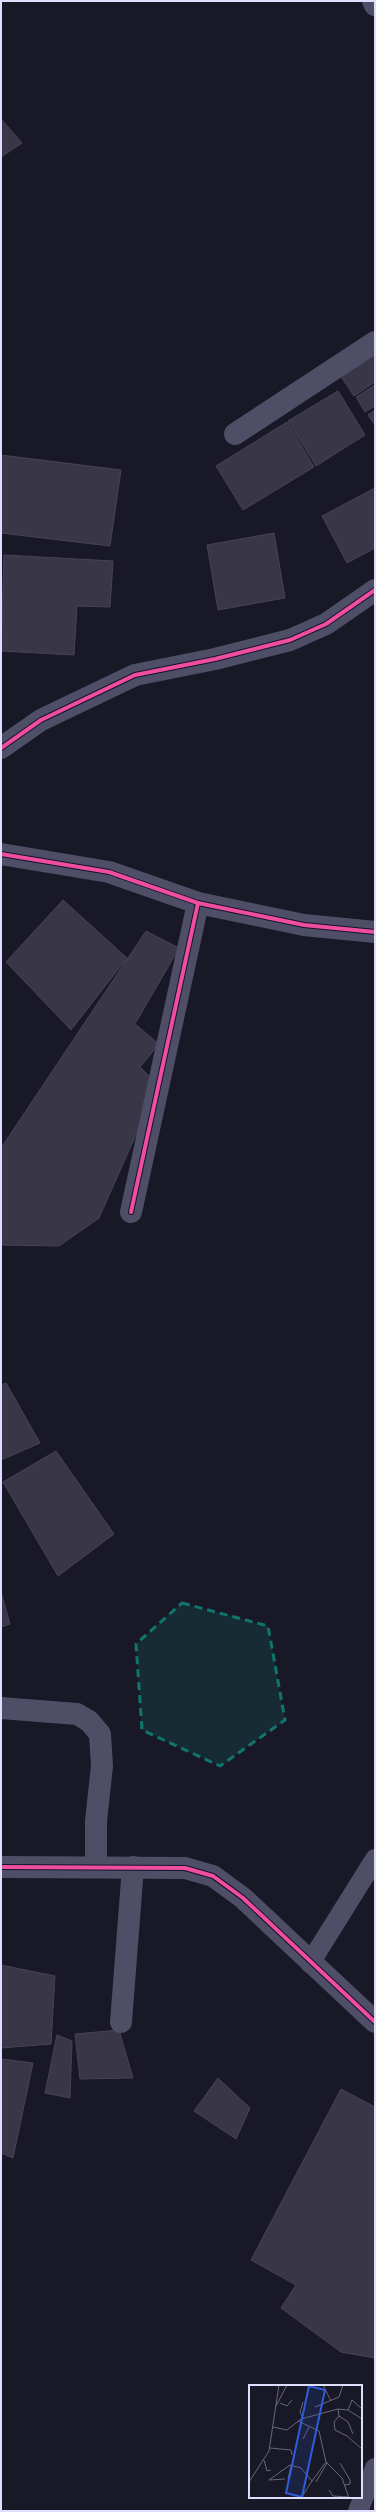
<svg xmlns="http://www.w3.org/2000/svg" width="376" height="2512" viewBox="0 0 376 2512" font-family="Montserrat,sans-serif">
	<rect width="100%" height="100%" fill="#191826"/>
	<g fill="#393747" stroke="#464358">
		<polygon points="1,119 22,143 1,157"/>
		<polygon points="375,348 375,382 354,396 338,372"/>
		<polygon points="375,385 375,406 365,412 356,397"/>
		<polygon points="338,391 365,435 316,466 288,421"/>
		<polygon points="375,410 375,425 368,415"/>
		<polygon points="287,422 314,467 243,510 216,466"/>
		<polygon points="1,455 121,470 110,546 1,533"/>
		<polygon points="375,488 375,548 347,563 322,516"/>
		<polygon points="274,533 285,598 218,610 207,545"/>
		<polygon points="4,555 113,561 110,607 77,606 74,655 1,651"/>
		<polygon points="63,900 127,958 71,1030 6,962"/>
		<polygon points="146,931 179,948 135,1024 159,1044 140,1067 158,1085 99,1218 59,1246 1,1245 1,1148"/>
		<polygon points="6,1383 40,1443 1,1460 1,1385"/>
		<polygon points="56,1451 114,1534 58,1576 3,1482"/>
		<polygon points="1,1592 10,1624 1,1627"/>
		<polygon points="1,1965 55,1976 51,2044 1,2048"/>
		<polygon points="119,2030 133,2078 80,2079 75,2034"/>
		<polygon points="57,2035 72,2041 70,2098 45,2093"/>
		<polygon points="1,2059 33,2063 13,2158 1,2153"/>
		<polygon points="218,2078 250,2108 236,2139 194,2111"/>
		<polygon points="341,2089 375,2107 375,2358 341,2352 281,2308 296,2285 251,2260"/>
	</g>
	<g fill="none" stroke-linecap="round" stroke-linejoin="round">
		<g stroke="#4e4e67" stroke-width="20">
			<polyline points="310,1963 375,1859"/>
			<polyline points="358,2511 375,2468"/>
		</g>
		<g stroke="#4e4e67" stroke-width="22">
			<polyline points="373,1 375,5"/>
			<polyline points="235,434 375,342"/>
			<polyline points="1,748 41,720 135,675 215,659 290,640 326,624 375,590"/>
			<polyline points="1,854 109,872 198,903 304,925 375,932"/>
			<polyline points="131,1212 198,903"/>
			<polyline points="1,1708 77,1714 89,1721 100,1734 102,1766 96,1821 96,1867"/>
			<polyline points="1,1867 185,1868 213,1876 243,1898 375,2022"/>
			<polyline points="121,2022 133,1867"/>
		</g>
		<defs>
			<g id="cycleway">
				<polyline points="1,748 41,720 135,675 215,659 290,640 326,624 375,590"/>
				<polyline points="1,854 109,872 198,903 304,925 375,932"/>
				<polyline points="131,1212 198,903"/>
				<polyline points="1,1867 185,1868 213,1876 243,1898 375,2022"/>
			</g>
		</defs>
		<use href="#cycleway" stroke="#15122c" stroke-width="6"/>
		<use href="#cycleway" stroke="#ef4d9e" stroke-width="4"/>
	</g>
	<path fill="#0f766e" fill-opacity="0.2" stroke="#0f766e" stroke-width="3" stroke-dasharray="8 5" stroke-linejoin="round" d="M 182,1603 L 268,1626 L 285,1720 L 220,1766 L 142,1730 L 136,1644 Z"/>
	<g transform="translate(249 2385)">
		<rect width="113" height="113" fill="#191826"/>
		<path fill="none" stroke="#69677c" stroke-width="1" d="M 74,0 L 82,16M 31,18 L 38,21 L 43,15M 27,21 L 38,0M 66,22 L 90,12 L 94,0M 89,24 L 90,31 L 85,37 L 86,45 L 98,51 L 113,64M 99,25 L 103,15 L 113,24M 90,31 L 99,37 L 104,49M 54,33 L 51,27 L 54,17M 49,36 L 70,46 L 77,77 L 93,93 L 100,113M 24,42 L 38,45 L 52,34 L 89,24 L 99,25 L 113,34M 54,54 L 60,42M 21,63 L 42,65 L 43,70M 15,75 L 18,86 L 22,85M 91,78 L 101,95 L 101,99 L 96,100M 36,94 L 20,95 L 41,80 L 52,83 L 63,96 L 77,77M 39,94 L 42,81M 0,97 L 20,66 L 30,0M 67,97 L 78,78M 80,105 L 84,111 L 99,112M 52,113 L 63,96"/>
		<path fill="#305cdc" fill-opacity="0.15" stroke="#305cdc" stroke-width="2" d="M 60,1 L 76,5 L 53,112 L 37,108 Z"/>
		<rect width="113" height="113" fill="none" stroke="#e0defe" stroke-width="2"/>
	</g>
	<rect width="376" height="2512" fill="none" stroke="#e0defe" stroke-width="4"/>
</svg>
